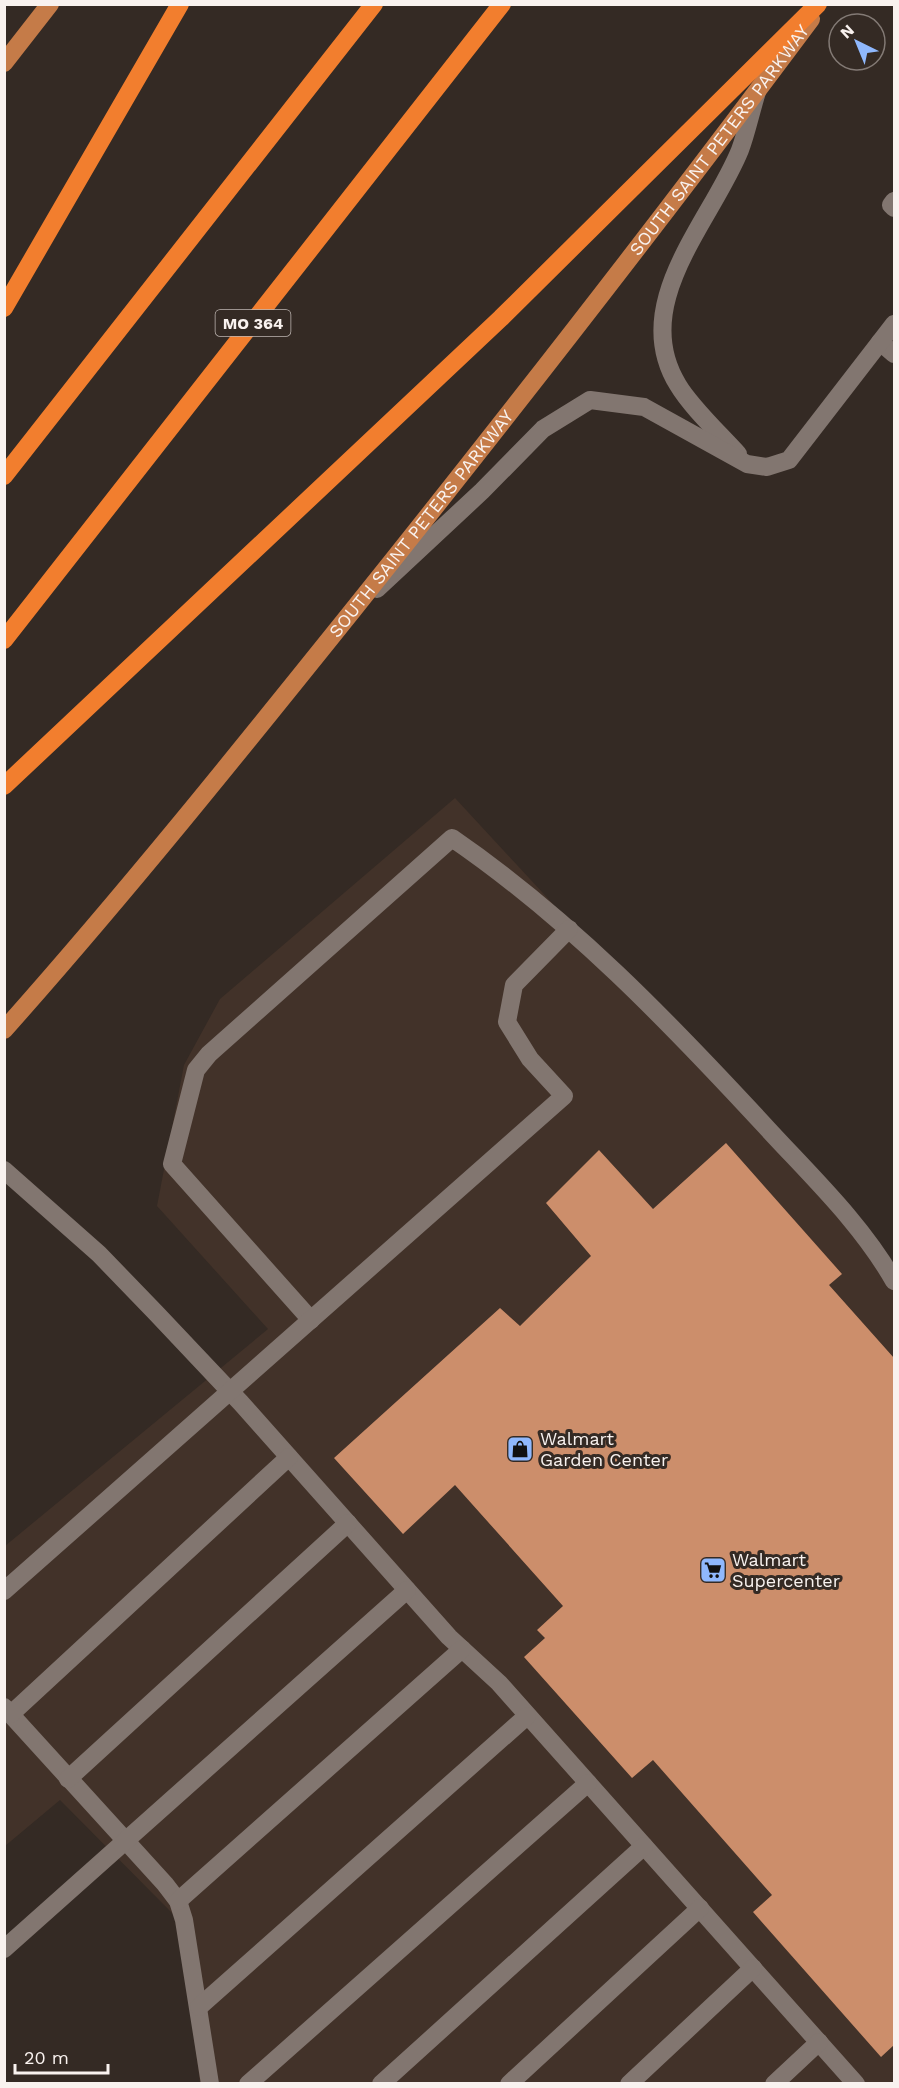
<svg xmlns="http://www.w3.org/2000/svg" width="899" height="2088" viewBox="0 0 899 2088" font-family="'Work Sans',sans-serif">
	<rect width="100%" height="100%" fill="#342a24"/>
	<polygon fill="#423229" points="455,798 894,1273 894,2083 200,2083 182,1944 175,1916 60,1800 5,1846 5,1546 268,1329 157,1206 184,1065 220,999"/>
	<polygon fill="#cc8e6b" points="726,1143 842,1274 829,1285 894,1358 894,2045 881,2057 753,1912 772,1895 653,1760 632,1778 524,1657 545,1638 537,1630 563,1606 455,1485 403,1534 334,1458 500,1308 520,1326 591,1256 546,1203 599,1150 653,1209"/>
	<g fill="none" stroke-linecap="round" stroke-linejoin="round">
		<g stroke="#827670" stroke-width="18">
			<polyline points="894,201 891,205 894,208"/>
			<polyline points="880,342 894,354"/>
			<path d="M 738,454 C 720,434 691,407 678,385 C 628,304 711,222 740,150 C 747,131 751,111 757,92"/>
			<polyline points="377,589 482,491 543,429 590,400 644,407 747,464 767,467 789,460 894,324"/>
			<polyline points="4,1170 99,1254 156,1313 241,1403 449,1637 499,1683 856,2084"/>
			<path d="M 311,1320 L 172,1164 L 196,1070 L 209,1054 L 452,838 C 570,919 669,1022 766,1127 C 811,1176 861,1223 894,1281"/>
			<polyline points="4,1591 564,1096 530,1059 507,1022 514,985 569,929"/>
			<polyline points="4,1707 165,1884 178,1901 184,1920 210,2084"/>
			<polyline points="11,1714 289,1457"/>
			<polyline points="68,1779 348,1523"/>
			<polyline points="178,1901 462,1649"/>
			<polyline points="4,1949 407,1590"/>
			<polyline points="199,2007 527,1716"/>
			<polyline points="248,2084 588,1783"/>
			<polyline points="381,2084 644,1846"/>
			<polyline points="509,2084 700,1908"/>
			<polyline points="629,2084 753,1968"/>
			<polyline points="774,2084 819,2042"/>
		</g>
		<g stroke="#c57b48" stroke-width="18">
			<polyline points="4,63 50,4"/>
			<path id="s1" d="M 4,1030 C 125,894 239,752 353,610 C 509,415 662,219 811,19"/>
		</g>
		<g stroke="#f27e2e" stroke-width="18">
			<polyline points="4,308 180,4"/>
			<polyline points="4,476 374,4"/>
			<polyline points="4,640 502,4"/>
			<polyline points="4,786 501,318 818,4"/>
		</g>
	</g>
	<defs>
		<symbol id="shop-square" viewBox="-11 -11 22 22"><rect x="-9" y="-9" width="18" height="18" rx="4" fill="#8fb8fd" stroke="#342a24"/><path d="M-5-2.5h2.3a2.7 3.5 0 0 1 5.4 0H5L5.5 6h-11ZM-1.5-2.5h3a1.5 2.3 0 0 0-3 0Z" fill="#111"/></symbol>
		<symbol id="supermarket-square" viewBox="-11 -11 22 22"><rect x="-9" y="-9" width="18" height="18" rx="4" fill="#8fb8fd" stroke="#342a24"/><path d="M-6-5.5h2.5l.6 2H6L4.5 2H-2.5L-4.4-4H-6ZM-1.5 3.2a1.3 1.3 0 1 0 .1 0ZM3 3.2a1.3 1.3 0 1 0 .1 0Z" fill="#111"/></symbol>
	</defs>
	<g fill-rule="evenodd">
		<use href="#shop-square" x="505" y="1434" width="30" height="30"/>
		<use href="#supermarket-square" x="698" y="1555" width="30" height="30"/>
	</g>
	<g text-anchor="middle" stroke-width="6" stroke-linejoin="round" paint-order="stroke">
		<rect fill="#342a24" stroke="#beb6b2" stroke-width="1.5" x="215.5" y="310" width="75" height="26" rx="4.5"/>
		<g font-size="16" font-weight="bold" fill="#f9f2ef">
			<text x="253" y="329">MO 364</text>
		</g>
		<g font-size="18" fill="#f9f2ef" stroke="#342a24">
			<text dy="6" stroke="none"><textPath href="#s1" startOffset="1142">SOUTH SAINT PETERS PARKWAY</textPath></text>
			<text dy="6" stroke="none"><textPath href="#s1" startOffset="656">SOUTH SAINT PETERS PARKWAY</textPath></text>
		</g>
		<g font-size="18" fill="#f9f2ef" stroke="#342a24" text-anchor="start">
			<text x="540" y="1445">Walmart<tspan x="540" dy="21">Garden Center</tspan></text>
			<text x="732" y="1566">Walmart<tspan x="732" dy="21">Supercenter</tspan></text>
		</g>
	</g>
	<rect width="899" height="2088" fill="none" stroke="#f9f2ef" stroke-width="12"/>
	<g transform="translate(857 42) rotate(317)"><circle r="28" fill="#342a24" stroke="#837a75" stroke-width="1.5"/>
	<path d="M0-4.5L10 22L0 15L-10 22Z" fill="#8fb8fd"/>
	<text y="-9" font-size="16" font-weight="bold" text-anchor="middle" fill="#f9f2ef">N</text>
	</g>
	<path d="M15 2064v9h93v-9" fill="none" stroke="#f9f2ef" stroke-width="3"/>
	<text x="24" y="2064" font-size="18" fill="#f9f2ef" stroke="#342a24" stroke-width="4.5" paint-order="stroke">20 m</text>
</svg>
